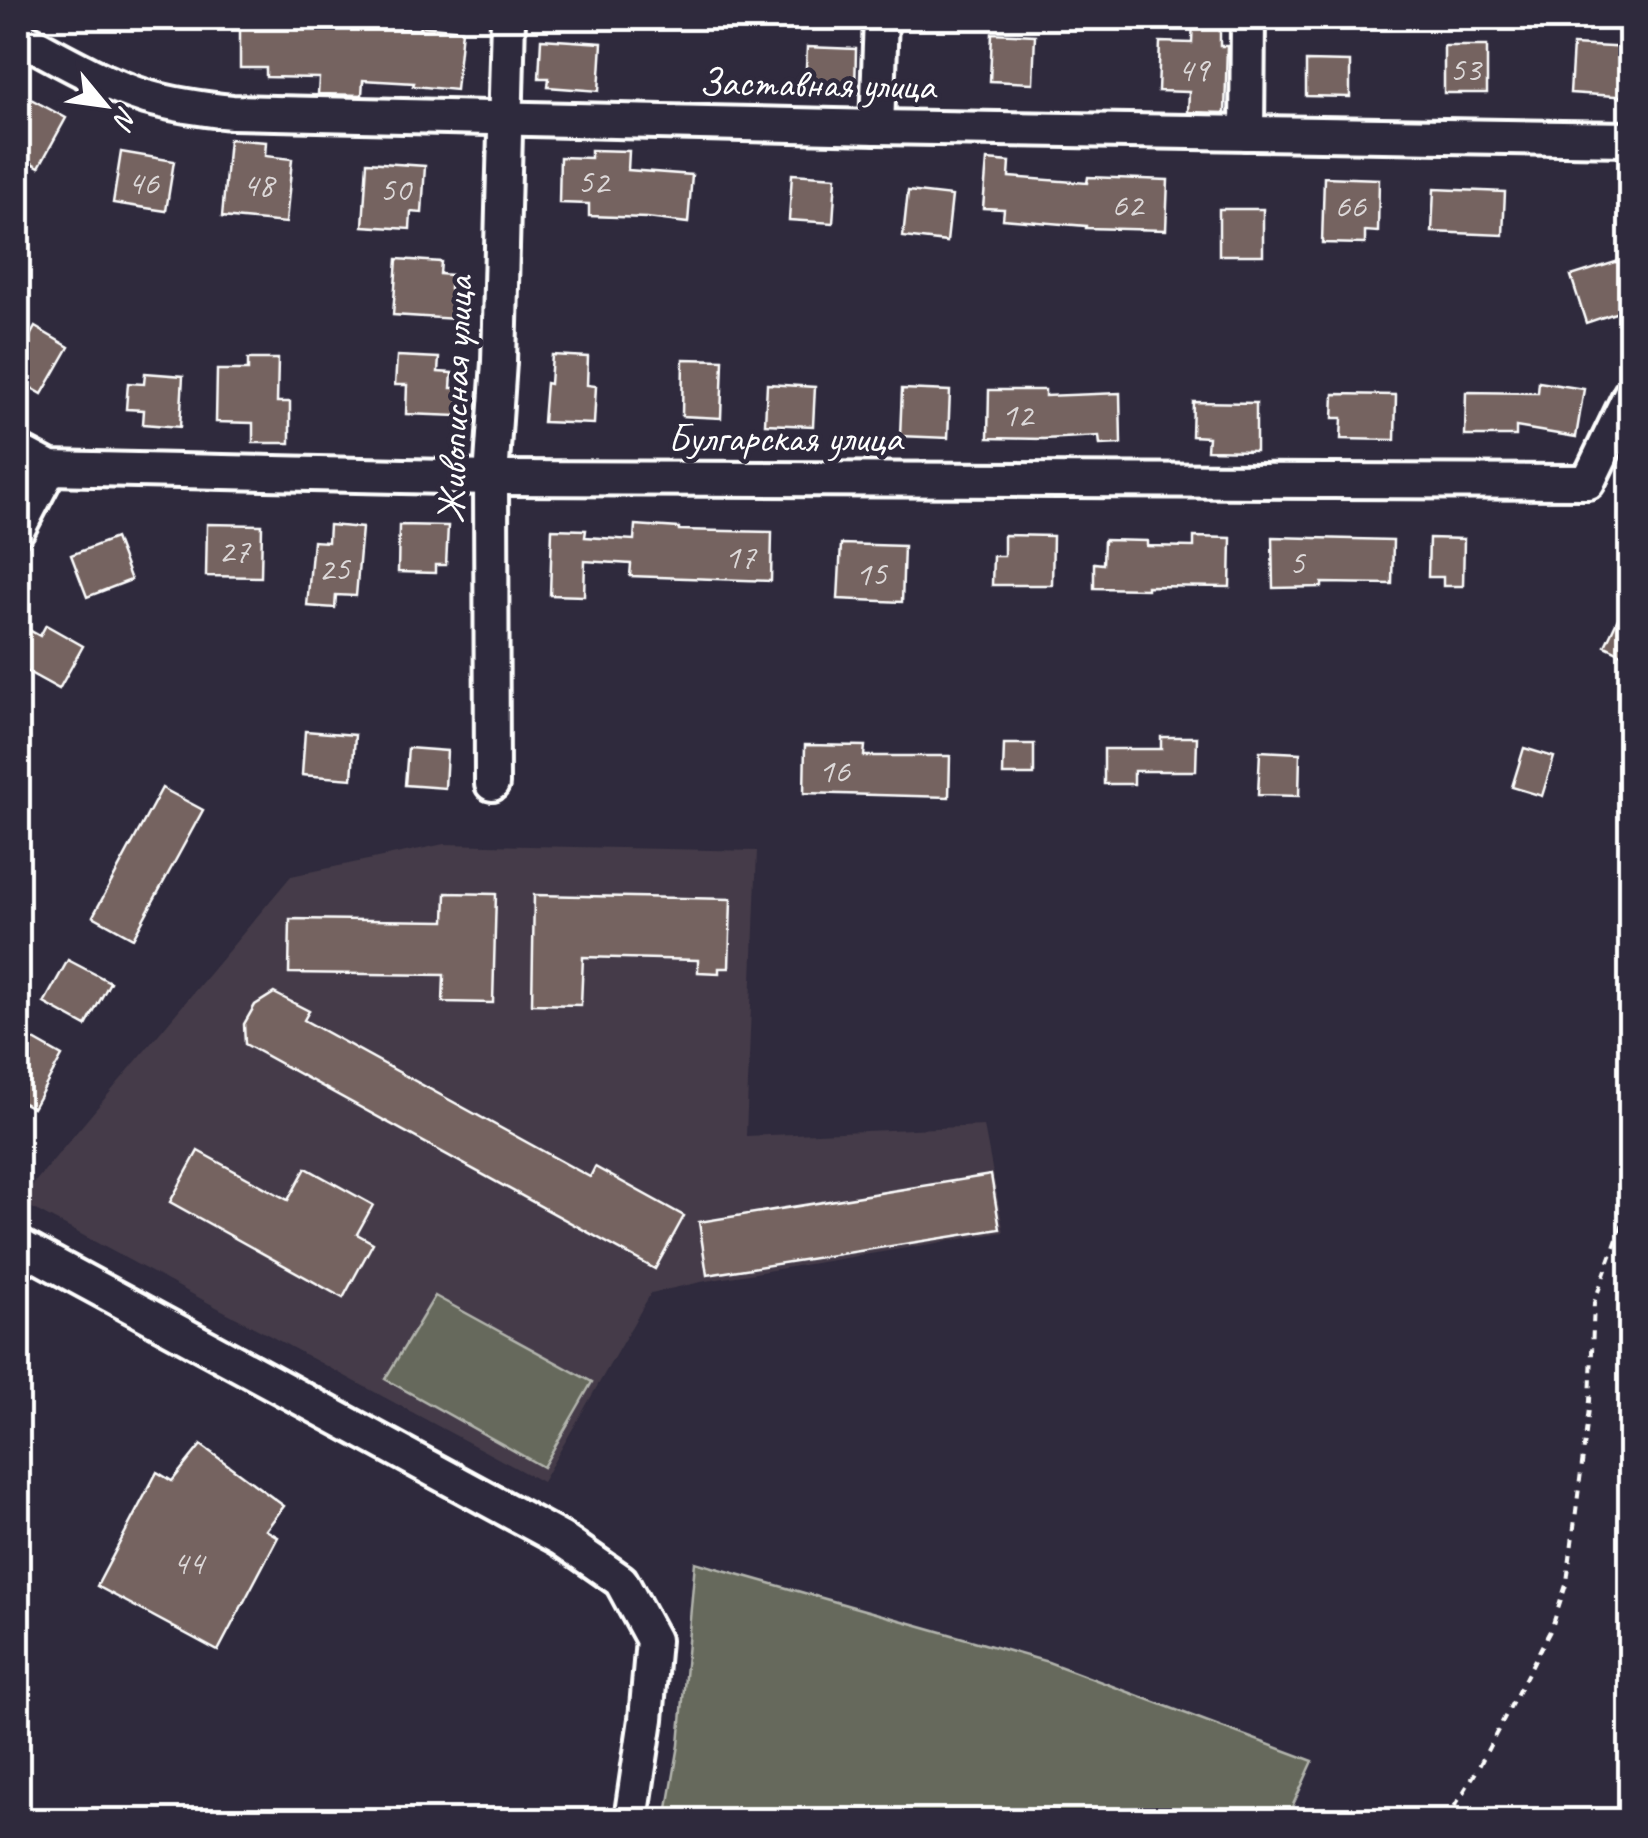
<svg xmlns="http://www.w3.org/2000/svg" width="1648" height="1838" viewBox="0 0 1648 1838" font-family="Caveat,sans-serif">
	<rect width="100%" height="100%" fill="#2f2a3d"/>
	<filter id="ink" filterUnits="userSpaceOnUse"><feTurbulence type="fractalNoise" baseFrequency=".01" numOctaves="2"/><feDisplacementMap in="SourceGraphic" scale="20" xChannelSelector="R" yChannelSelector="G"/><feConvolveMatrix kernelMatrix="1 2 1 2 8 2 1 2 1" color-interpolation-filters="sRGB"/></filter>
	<g filter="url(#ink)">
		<polygon fill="#443b48" points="444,844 757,851 746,1136 984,1126 1004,1232 706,1281 651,1293 542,1482 19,1201 291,876"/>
		<g fill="#66695b" stroke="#b2b4ad" stroke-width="2.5">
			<polygon points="435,1296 592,1382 543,1467 385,1379"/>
			<polygon points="695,1562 1048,1662 1313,1761 1286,1820 666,1820 679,1745"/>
		</g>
		<g fill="#746361" stroke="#fff" stroke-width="2.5">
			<polygon points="265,18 370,18 369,27 419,30 420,26 462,30 456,90 413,86 414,83 363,80 362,95 318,94 319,78 266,77 266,68 240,68 240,27 265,27"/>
			<polygon points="1193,18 1220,18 1220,46 1227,46 1225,113 1188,112 1189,92 1158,91 1160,42 1192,43"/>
			<polygon points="992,33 1035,35 1033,83 990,81"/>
			<polygon points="541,39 602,43 599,91 548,87 549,78 539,78"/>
			<polygon points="1573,45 1630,48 1630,97 1570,93"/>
			<rect x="1444" y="46" width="43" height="47"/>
			<polygon points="807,47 856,49 855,90 805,88"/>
			<polygon points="1306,61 1350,62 1350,97 1306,96"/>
			<polygon points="18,92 66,118 39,167 18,155"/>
			<polygon points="229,139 266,142 265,156 292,159 286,223 222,217"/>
			<polygon points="591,150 629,151 628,170 692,175 688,223 647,218 589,216 589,204 559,203 560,157 591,158"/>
			<polygon points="121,152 174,161 166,211 113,203"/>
			<polygon points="987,160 1010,162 1009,177 1087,183 1088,177 1168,180 1166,230 1086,228 1086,226 1003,219 1004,209 983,208"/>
			<polygon points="367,162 425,166 422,213 411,212 410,229 363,226"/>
			<polygon points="792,174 836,177 833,223 789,220"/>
			<polygon points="1324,177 1379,179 1378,232 1365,231 1365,244 1322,243"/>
			<polygon points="1434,189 1505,192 1503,235 1432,232"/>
			<polygon points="908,191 952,196 947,242 903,237"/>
			<rect x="1219" y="209" width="44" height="46"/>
			<polygon points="397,259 441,262 440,274 451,275 450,289 458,290 456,319 393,315"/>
			<polygon points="1625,259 1630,277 1630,308 1586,323 1571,276"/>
			<polygon points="35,327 69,347 42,394 18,380 18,358"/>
			<polygon points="552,355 588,357 587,385 596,386 594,424 543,422 546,383 550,384"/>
			<polygon points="397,356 439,358 438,372 452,373 451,388 459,388 458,416 406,414 407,385 395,385"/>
			<polygon points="248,359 278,359 277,402 290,402 290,443 253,443 253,423 216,422 217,370 248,370"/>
			<polygon points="683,359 723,360 721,418 682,416"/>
			<polygon points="145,373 183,376 180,427 143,424 144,410 126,409 128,383 144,384"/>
			<polygon points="1539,382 1584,389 1576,437 1516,427 1516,436 1465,436 1466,392 1538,393"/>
			<polygon points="767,384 815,387 813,426 765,424"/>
			<polygon points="902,389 950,391 948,438 900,436"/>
			<polygon points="989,390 1045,390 1045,396 1120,393 1121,444 1100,445 1099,436 1044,439 988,438"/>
			<polygon points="1334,394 1396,395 1395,440 1341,439 1342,418 1333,418"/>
			<polygon points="1193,402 1256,403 1256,451 1207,450 1208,437 1192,436"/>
			<polygon points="207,524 262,525 261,577 206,576"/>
			<polygon points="329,525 362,528 356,596 336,595 335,608 307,606 313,541 328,542"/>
			<polygon points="399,525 448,526 446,565 435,565 435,573 398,572"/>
			<polygon points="635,525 679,528 679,530 772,532 771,581 630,576 631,564 585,561 584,596 550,595 552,529 586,530 585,537 634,540"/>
			<polygon points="1004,535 1053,536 1052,585 992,585 993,556 1004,556"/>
			<polygon points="1194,537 1231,538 1230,587 1147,586 1147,589 1094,588 1094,563 1103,564 1104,540 1147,541 1147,546 1194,547"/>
			<polygon points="1272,537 1393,540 1392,584 1322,583 1322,587 1273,588"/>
			<polygon points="115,538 131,580 87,597 71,555"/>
			<polygon points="1429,538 1464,539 1463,586 1443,586 1443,577 1428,577"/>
			<polygon points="841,544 904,546 902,602 838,599"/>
			<polygon points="1630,593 1630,658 1605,646"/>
			<polygon points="46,625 83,646 59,689 19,667 25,657 18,653 18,650 29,630 40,636"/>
			<polygon points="305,731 355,735 352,779 302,775"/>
			<polygon points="1161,737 1197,737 1196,771 1134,771 1134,784 1104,784 1104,749 1161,749"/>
			<polygon points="1004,744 1034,744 1034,775 1003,775"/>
			<polygon points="805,745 865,746 864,756 950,756 949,797 804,793"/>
			<polygon points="408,748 447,751 445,788 405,785"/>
			<polygon points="1524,748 1554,757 1542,796 1512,787"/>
			<polygon points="1260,751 1300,753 1299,796 1258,795"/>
			<polygon points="162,788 203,810 133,938 93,916"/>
			<polygon points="446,893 496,894 493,1003 443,1002 444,975 289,973 290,919 445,921"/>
			<polygon points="534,895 731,899 729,968 719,968 719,973 698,972 698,960 583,957 581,1005 532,1004"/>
			<polygon points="68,960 110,982 86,1026 44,1003"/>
			<polygon points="274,993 309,1011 304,1020 590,1177 595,1167 684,1216 655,1269 245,1044 244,1024 255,1005"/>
			<polygon points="18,1031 62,1056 33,1108 18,1100"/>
			<polygon points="198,1151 288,1200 306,1168 373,1205 357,1234 373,1243 343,1298 170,1202"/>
			<polygon points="991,1175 1000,1229 707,1275 699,1222"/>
			<polygon points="201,1445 284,1506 266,1530 278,1537 218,1651 97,1586 157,1472 172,1481"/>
		</g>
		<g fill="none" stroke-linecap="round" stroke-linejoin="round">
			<defs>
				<g id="minor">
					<path d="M 18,36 C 59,58 101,83 146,97 C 174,105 202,109 232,112 L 877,127 L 1630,139"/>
					<polyline points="877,127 881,18"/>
					<polyline points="1247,133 1248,18"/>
					<polyline points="18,451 50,468 491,478 1588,482 1630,395"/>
					<polyline points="18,529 50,468"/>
					<polyline points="492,784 491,478 499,362 508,18"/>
					<polyline points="18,1245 561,1539 621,1581 653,1640 646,1719 631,1820"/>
				</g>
			</defs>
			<use href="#minor" stroke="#fff" stroke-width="40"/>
			<polyline stroke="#fff" stroke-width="4" stroke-dasharray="8 8" stroke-linecap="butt" points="1446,1820 1476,1772 1552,1627 1567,1582 1590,1401 1594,1303 1630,1203"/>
			<use href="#minor" stroke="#2f2a3d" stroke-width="32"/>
		</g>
	</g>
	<g text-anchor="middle" stroke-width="9" stroke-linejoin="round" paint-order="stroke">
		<g font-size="35" fill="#dcd8d8">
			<text x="1193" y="81">49</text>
			<text x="1465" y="81">53</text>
			<text x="593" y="193">52</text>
			<text x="143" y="194">46</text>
			<text x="258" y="196">48</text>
			<text x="395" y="201">50</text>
			<text x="1127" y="216">62</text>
			<text x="1350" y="217">66</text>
			<text x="1017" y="426">12</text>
			<text x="234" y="562">27</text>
			<text x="740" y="568">17</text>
			<text x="1297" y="574">5</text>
			<text x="334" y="580">25</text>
			<text x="871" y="585">15</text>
			<text x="834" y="782">16</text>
			<text x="188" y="1574">44</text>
		</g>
		<g font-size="40" fill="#fff" stroke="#2f2a3d">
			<text transform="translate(817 83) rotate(1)" y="14">Заставная улица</text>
			<text transform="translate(454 400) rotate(-88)" y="14">Живописная улица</text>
			<text x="785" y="451">Булгарская улица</text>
		</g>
	</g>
	<rect width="1648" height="1838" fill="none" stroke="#2f2a3d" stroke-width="60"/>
	<rect x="30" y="30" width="1588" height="1778" fill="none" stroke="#fff" stroke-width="4" filter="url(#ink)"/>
	<g transform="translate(105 105) rotate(119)" stroke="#2f2a3d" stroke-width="8" paint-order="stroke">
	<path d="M0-8L18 38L0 25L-18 38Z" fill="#ffffff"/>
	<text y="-15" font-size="28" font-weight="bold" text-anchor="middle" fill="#ffffff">N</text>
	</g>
</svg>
